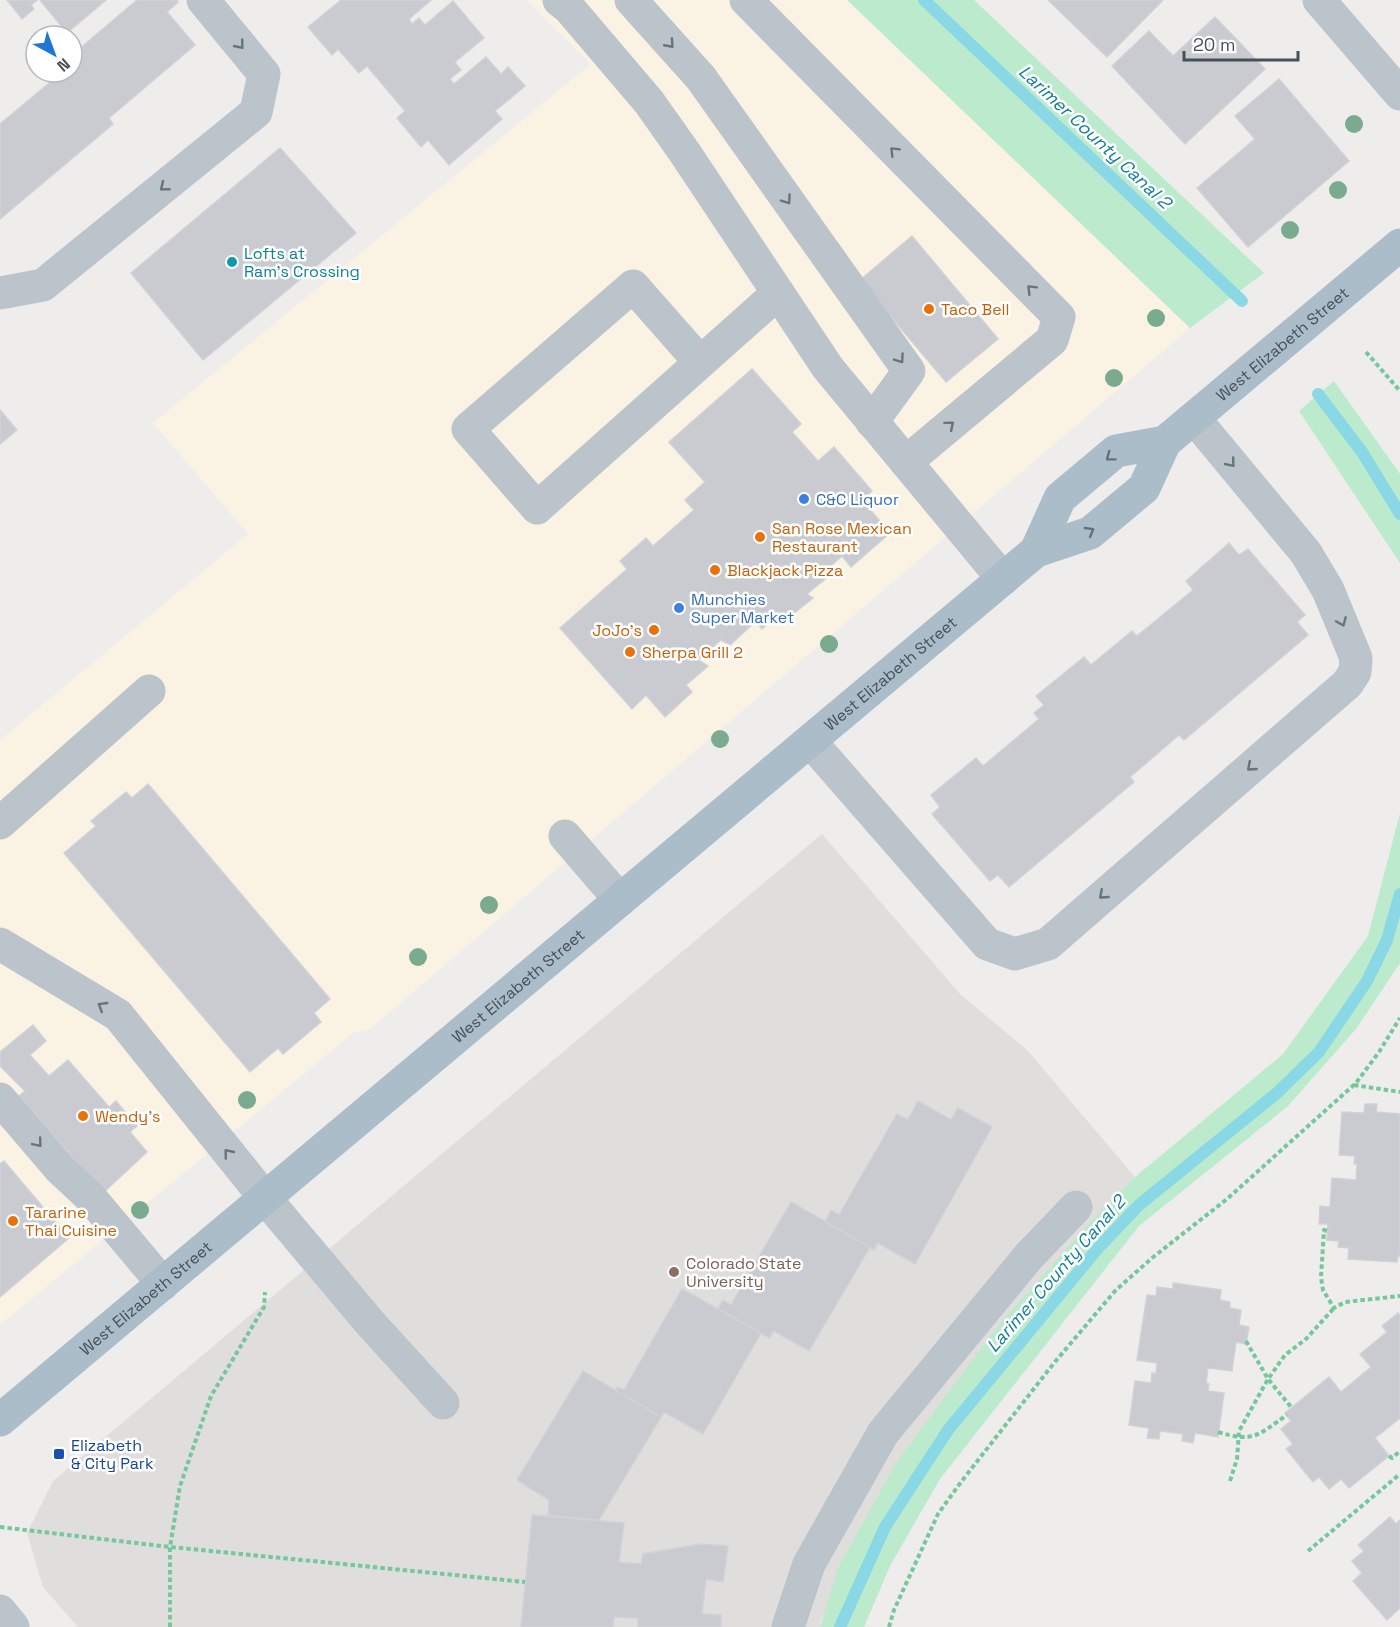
<svg xmlns="http://www.w3.org/2000/svg" width="1400" height="1627" viewBox="0 0 1400 1627" font-family="'Space Grotesk',sans-serif">
	<rect width="100%" height="100%" fill="#efecec"/>
	<polygon fill="#faf3e4" points="526,0 847,0 1190,328 370,1029 353,1033 0,1325 0,740 248,534 153,423 591,64"/>
	<polygon fill="#e0dddd" points="822,834 960,994 1028,1051 1135,1177 1095,1217 821,1619 820,1627 78,1627 43,1587 27,1533 53,1481"/>
	<g fill="#bbebcc">
		<polygon points="847,0 974,0 1264,273 1190,328"/>
		<polygon points="1334,381 1400,474 1400,563 1299,411"/>
		<polygon points="1400,813 1400,963 1356,1029 1288,1106 1139,1226 940,1479 890,1566 864,1627 820,1627 838,1568 896,1463 997,1327 1095,1217 1135,1177 1283,1054 1368,936"/>
	</g>
	<g fill="none" stroke-linecap="round" stroke-linejoin="round">
		<g stroke="#8ad7e6" stroke-width="12">
			<polyline points="924,0 1242,301"/>
			<polyline points="1318,394 1362,452 1400,514"/>
			<polyline points="840,1627 885,1527 948,1430 1099,1247 1139,1205 1277,1093 1319,1052 1367,981 1387,940 1400,894"/>
		</g>
	</g>
	<g fill="#c9cbd1" stroke="#d0d2d7" stroke-width="1.5">
		<polygon points="7,0 37,0 31,5 34,9 22,19"/>
		<polygon points="40,0 106,0 67,33"/>
		<polygon points="137,0 177,0 178,2 167,12 195,45 109,118 113,124 0,219 0,124 60,74 59,72 72,72 72,55"/>
		<polygon points="341,0 431,0 409,19 412,24 419,18 425,25 453,1 484,38 455,62 461,70 450,79 454,84 486,57 501,74 508,67 525,86 495,111 502,119 449,165 428,140 421,147 397,118 405,111 367,66 359,73 338,49 332,55 308,27"/>
		<polygon points="1048,0 1163,0 1107,57"/>
		<polygon points="1215,17 1265,69 1185,144 1112,66 1149,31 1173,56"/>
		<polygon points="1279,79 1349,161 1248,247 1197,188 1255,139 1235,116"/>
		<polygon points="280,148 356,233 203,360 131,273"/>
		<polygon points="912,236 998,339 946,382 860,280"/>
		<polygon points="752,369 801,424 792,432 818,461 834,447 872,491 862,500 890,533 851,567 842,556 825,571 829,576 807,594 813,598 783,622 780,612 762,629 756,621 730,645 721,640 698,660 708,666 686,685 692,692 665,717 646,695 632,709 560,628 627,569 620,561 646,538 653,546 694,510 685,500 705,482 669,442"/>
		<polygon points="0,410 17,430 0,444"/>
		<polygon points="1229,543 1239,555 1248,549 1305,615 1297,622 1308,635 1184,740 1179,735 1130,777 1134,782 1009,887 998,875 990,881 932,814 940,807 931,795 976,758 983,766 1039,719 1034,713 1044,705 1036,696 1084,657 1091,665 1132,631 1137,636 1193,590 1186,581"/>
		<polygon points="148,784 330,999 314,1013 321,1022 283,1054 278,1048 250,1072 64,853 96,826 91,821 126,792 132,798"/>
		<polygon points="33,1025 46,1041 30,1055 49,1076 68,1060 109,1107 116,1101 137,1126 130,1132 147,1152 103,1193 19,1096 25,1091 0,1066 0,1052"/>
		<polygon points="918,1101 951,1120 958,1108 992,1127 915,1264 878,1243 874,1250 825,1222 831,1210 839,1215 897,1114 908,1120"/>
		<polygon points="1365,1104 1377,1104 1376,1112 1400,1114 1400,1256 1398,1256 1397,1262 1348,1259 1349,1248 1338,1247 1339,1241 1327,1240 1328,1224 1319,1224 1320,1206 1330,1207 1332,1178 1356,1180 1357,1164 1354,1164 1355,1156 1339,1155 1342,1112 1364,1113"/>
		<polygon points="4,1161 69,1238 0,1297 0,1164"/>
		<polygon points="791,1202 870,1247 809,1351 774,1331 769,1338 718,1309 723,1300 731,1305"/>
		<polygon points="1173,1283 1221,1290 1220,1300 1230,1302 1230,1308 1241,1310 1239,1325 1249,1327 1246,1344 1236,1342 1232,1371 1208,1368 1206,1383 1209,1384 1208,1391 1224,1393 1218,1437 1195,1433 1193,1443 1182,1441 1183,1434 1160,1431 1159,1439 1147,1438 1149,1428 1129,1425 1135,1381 1151,1383 1152,1373 1156,1374 1157,1363 1137,1360 1147,1295 1156,1296 1157,1287 1173,1289"/>
		<polygon points="682,1289 761,1333 703,1434 664,1412 661,1417 616,1391 617,1387 624,1390"/>
		<polygon points="1398,1313 1400,1315 1400,1418 1375,1438 1389,1456 1349,1488 1341,1479 1329,1489 1319,1477 1313,1482 1286,1449 1293,1444 1281,1429 1291,1421 1285,1413 1329,1377 1341,1392 1371,1367 1360,1354 1387,1332 1382,1326"/>
		<polygon points="583,1371 661,1417 599,1520 548,1515 549,1500 517,1480"/>
		<polygon points="532,1515 624,1523 619,1562 641,1564 643,1554 701,1544 728,1546 723,1582 706,1579 702,1614 721,1615 721,1627 638,1627 638,1618 614,1617 613,1627 521,1627"/>
		<polygon points="1390,1517 1396,1524 1400,1520 1400,1608 1387,1620 1353,1581 1362,1573 1352,1561 1364,1551 1358,1545"/>
	</g>
	<g fill="none" stroke-linecap="round" stroke-linejoin="round">
		<g stroke="#75c79c" stroke-width="4" stroke-dasharray="4.5 3" stroke-linecap="butt">
			<polyline points="1366,352 1400,391"/>
			<polyline points="1354,1085 1400,1092"/>
			<polyline points="1327,1231 1324,1230 1321,1277 1323,1290 1334,1308 1345,1302 1400,1296"/>
			<polyline points="1246,1341 1268,1379 1291,1407"/>
			<path d="M 1218,1432 C 1254,1443 1258,1435 1287,1415"/>
			<polyline points="1389,1456 1392,1458 1400,1451"/>
			<polyline points="1230,1481 1237,1459 1239,1431 1268,1379 1285,1355 1306,1339 1334,1308"/>
			<polyline points="0,1527 170,1547 525,1582"/>
			<polyline points="1308,1551 1400,1474"/>
			<polyline points="170,1627 170,1547 180,1486 211,1396 264,1307 265,1292"/>
			<polyline points="889,1627 894,1610 938,1514 961,1482 1054,1363 1115,1291 1152,1258 1227,1199 1356,1083 1379,1052 1400,1018"/>
		</g>
		<g stroke="#bbc4cb" stroke-width="33">
			<polyline points="559,0 569,8 649,102 685,153 828,368 1003,579"/>
			<polyline points="631,0 701,78 909,371 872,422"/>
			<polyline points="746,0 1059,317 1052,340 906,462"/>
			<polyline points="1319,0 1400,94"/>
			<polyline points="0,293 43,285 256,112 264,74 203,0"/>
			<polyline points="700,362 633,286 468,429 537,508 778,293"/>
			<polyline points="810,741 987,944 1015,954 1048,944 1347,684 1355,672 1356,658 1328,590 1306,553 1194,418"/>
			<polyline points="0,823 149,691"/>
			<polyline points="565,836 620,900"/>
			<polyline points="0,944 118,1015 265,1198 371,1324 443,1403"/>
			<polyline points="0,1099 60,1169 90,1197 163,1284"/>
			<polyline points="0,1611 13,1627"/>
			<polyline points="788,1627 809,1564 883,1433 1029,1256 1076,1207"/>
		</g>
		<g stroke="#acbdca" stroke-width="33">
			<path id="s1" d="M 1036,551 L 1060,498 L 1116,451 L 1165,442 L 1400,245"/>
			<path id="s2" d="M 0,1420 L 1036,551 L 1090,533 L 1144,488 L 1165,442"/>
		</g>
	</g>
	<g fill="#7aab90">
		<circle cx="1354" cy="124" r="9"/>
		<circle cx="1338" cy="190" r="9"/>
		<circle cx="1290" cy="230" r="9"/>
		<circle cx="1156" cy="318" r="9"/>
		<circle cx="1114" cy="378" r="9"/>
		<circle cx="829" cy="644" r="9"/>
		<circle cx="720" cy="739" r="9"/>
		<circle cx="489" cy="905" r="9"/>
		<circle cx="418" cy="957" r="9"/>
		<circle cx="247" cy="1100" r="9"/>
		<circle cx="140" cy="1210" r="9"/>
	</g>
	<defs><path id="oneway-chevron" d="M-2-3.5L2.5 0L-2 3.5" fill="none" stroke-width="1.6" stroke-linecap="round" stroke-linejoin="round" transform="scale(1.5)"/></defs>
	<g stroke="#68737a">
		<use href="#oneway-chevron" transform="translate(670 44) rotate(48)"/>
		<use href="#oneway-chevron" transform="translate(240 45) rotate(51)"/>
		<use href="#oneway-chevron" transform="translate(894 151) rotate(-135)"/>
		<use href="#oneway-chevron" transform="translate(164 187) rotate(141)"/>
		<use href="#oneway-chevron" transform="translate(787 200) rotate(55)"/>
		<use href="#oneway-chevron" transform="translate(1031 289) rotate(-135)"/>
		<use href="#oneway-chevron" transform="translate(900 359) rotate(55)"/>
		<use href="#oneway-chevron" transform="translate(950 425) rotate(-40)"/>
		<use href="#oneway-chevron" transform="translate(1231 463) rotate(51)"/>
		<use href="#oneway-chevron" transform="translate(1342 622) rotate(67)"/>
		<use href="#oneway-chevron" transform="translate(1251 767) rotate(139)"/>
		<use href="#oneway-chevron" transform="translate(1103 895) rotate(139)"/>
		<use href="#oneway-chevron" transform="translate(102 1006) rotate(-149)"/>
		<use href="#oneway-chevron" transform="translate(38 1143) rotate(50)"/>
		<use href="#oneway-chevron" transform="translate(228 1153) rotate(-129)"/>
	</g>
	<g stroke="#64717a">
		<use href="#oneway-chevron" transform="translate(1110 457) rotate(143)"/>
		<use href="#oneway-chevron" transform="translate(1090 531) rotate(-30)"/>
	</g>
	<circle fill="#0f9aa8" stroke="#fff" stroke-width="2" cx="232" cy="262" r="6"/>
	<g fill="#e8710a" stroke="#fff" stroke-width="2">
		<circle cx="929" cy="309" r="6"/>
		<circle cx="760" cy="537" r="6"/>
		<circle cx="715" cy="570" r="6"/>
		<circle cx="654" cy="630" r="6"/>
		<circle cx="630" cy="652" r="6"/>
		<circle cx="83" cy="1116" r="6"/>
		<circle cx="13" cy="1221" r="6"/>
	</g>
	<g fill="#3f7fe0" stroke="#fff" stroke-width="2">
		<circle cx="804" cy="499" r="6"/>
		<circle cx="679" cy="608" r="6"/>
	</g>
	<circle fill="#8d6e63" stroke="#fff" stroke-width="2" cx="674" cy="1272" r="6"/>
	<rect fill="#1a4fb4" stroke="#fff" stroke-width="2" x="53" y="1448" width="12" height="12" rx="3"/>
	<g text-anchor="middle" stroke-width="5" stroke-linejoin="round" paint-order="stroke">
		<g font-size="16" fill="#0d838f" stroke="#fff" text-anchor="start">
			<text x="244" y="259">Lofts at<tspan x="244" dy="18">Ram's Crossing</tspan></text>
		</g>
		<g font-size="16" fill="#c56008" stroke="#fff" text-anchor="start">
			<text x="941" y="315">Taco Bell</text>
			<text x="772" y="534">San Rose Mexican<tspan x="772" dy="18">Restaurant</tspan></text>
			<text x="727" y="576">Blackjack Pizza</text>
			<text x="642" y="636" text-anchor="end">JoJo's</text>
			<text x="642" y="658">Sherpa Grill 2</text>
			<text x="95" y="1122">Wendy's</text>
			<text x="25" y="1218">Tararine<tspan x="25" dy="18">Thai Cuisine</tspan></text>
		</g>
		<g font-size="16" fill="#455058" stroke="#fff">
			<text dy="6" stroke="none"><textPath href="#s1" startOffset="334">West Elizabeth Street</textPath></text>
			<text dy="6" stroke="none"><textPath href="#s2" startOffset="1162">West Elizabeth Street</textPath></text>
			<text dy="6" stroke="none"><textPath href="#s2" startOffset="676">West Elizabeth Street</textPath></text>
			<text dy="6" stroke="none"><textPath href="#s2" startOffset="190">West Elizabeth Street</textPath></text>
		</g>
		<g font-size="16" fill="#366cbe" stroke="#fff" text-anchor="start">
			<text x="816" y="505">C&amp;C Liquor</text>
			<text x="691" y="605">Munchies<tspan x="691" dy="18">Super Market</tspan></text>
		</g>
		<g font-size="16" fill="#785e54" stroke="#fff" text-anchor="start">
			<text x="686" y="1269">Colorado State<tspan x="686" dy="18">University</tspan></text>
		</g>
		<g font-size="16" fill="#164399" stroke="#fff" text-anchor="start">
			<text x="71" y="1451">Elizabeth<tspan x="71" dy="18">&amp; City Park</tspan></text>
		</g>
		<g font-size="18" font-style="italic" fill="#138096" stroke="#fff">
			<text transform="translate(1095 137) rotate(43)" y="6">Larimer County Canal 2</text>
			<text transform="translate(1056 1274) rotate(-49)" y="6">Larimer County Canal 2</text>
		</g>
	</g>
	<g transform="translate(54 54) rotate(139)"><circle r="28" fill="#ffffff" stroke="#b5b9bc" stroke-width="1.5"/>
	<path d="M0-4.5L10 22L0 15L-10 22Z" fill="#2276d3"/>
	<text y="-9" font-size="16" font-weight="bold" text-anchor="middle" fill="#455058">N</text>
	</g>
	<path d="M1184 51v9h114v-9" fill="none" stroke="#455058" stroke-width="3"/>
	<text x="1193" y="51" font-size="18" fill="#455058" stroke="#ffffff" stroke-width="4.5" paint-order="stroke">20 m</text>
</svg>
